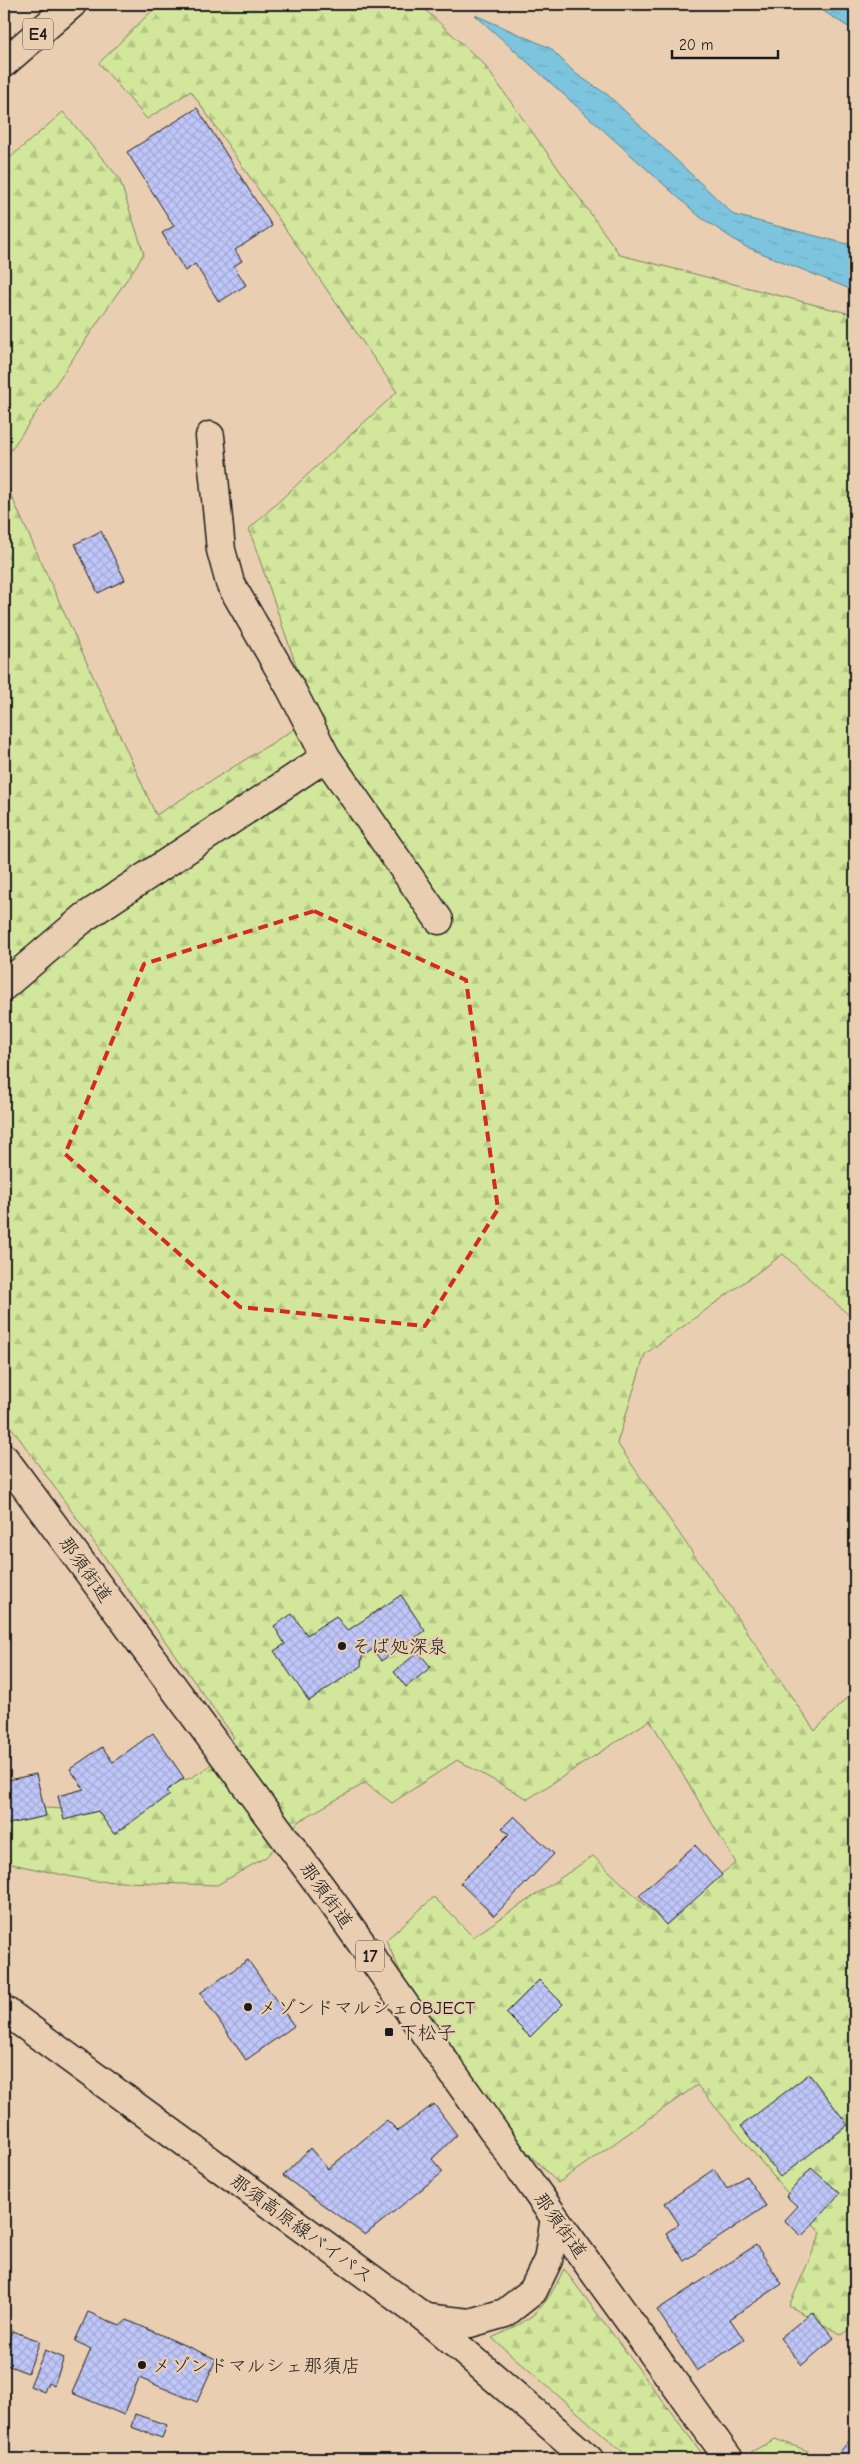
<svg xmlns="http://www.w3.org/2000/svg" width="859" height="2463" viewBox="0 0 859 2463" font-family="'Comic Neue','Klee One',sans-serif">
	<defs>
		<pattern id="forest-firs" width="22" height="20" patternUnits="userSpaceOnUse" patternTransform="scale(1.25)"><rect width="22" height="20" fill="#d2e79b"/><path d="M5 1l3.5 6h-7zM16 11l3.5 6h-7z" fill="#b4c685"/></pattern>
		<pattern id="water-ripples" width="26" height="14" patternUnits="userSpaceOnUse" patternTransform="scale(1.25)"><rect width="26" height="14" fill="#7dc5de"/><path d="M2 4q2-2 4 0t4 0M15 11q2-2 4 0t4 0" fill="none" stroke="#6ba9be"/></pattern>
		<pattern id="building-cross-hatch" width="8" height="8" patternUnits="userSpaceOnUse" patternTransform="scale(1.25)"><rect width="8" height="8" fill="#bfc6f8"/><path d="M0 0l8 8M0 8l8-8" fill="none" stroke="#a4aad4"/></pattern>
	</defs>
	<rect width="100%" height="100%" fill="#eaceb1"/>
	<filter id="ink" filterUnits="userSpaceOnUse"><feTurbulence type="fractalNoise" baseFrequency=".02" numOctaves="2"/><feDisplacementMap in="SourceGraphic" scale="10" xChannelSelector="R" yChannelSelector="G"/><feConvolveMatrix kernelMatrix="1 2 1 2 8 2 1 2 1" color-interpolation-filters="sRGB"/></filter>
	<g filter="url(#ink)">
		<g fill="url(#forest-firs)" stroke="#77825c">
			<polygon points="159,4 419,4 483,63 620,255 855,315 855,1321 783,1254 645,1354 617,1443 815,1731 855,1689 855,2325 842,2335 789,2306 821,2233 697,2085 558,2183 503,2128 409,1991 386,1940 434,1897 473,1937 593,1856 660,1919 736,1863 650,1720 528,1799 457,1760 392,1803 365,1783 299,1821 266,1857 217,1885 92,1881 7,1863 4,1854 4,1815 44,1808 84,1810 191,1778 208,1767 234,1737 4,1417 4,480 156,815 314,717 249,529 397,392 191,91 147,119 99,63"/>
			<polygon points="63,112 119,178 144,254 4,460 4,163"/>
			<path d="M 564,2269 L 706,2459 L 631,2459 L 492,2338 C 535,2318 543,2312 564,2269 Z"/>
			<polygon points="775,2439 808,2451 817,2459 757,2459 751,2452"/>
		</g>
		<g fill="url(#water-ripples)" stroke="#568190">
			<polygon points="812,4 855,4 855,31"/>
			<polygon points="475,15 550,48 576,74 608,95 734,215 855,246 855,291 744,246 700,217"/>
		</g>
		<g fill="url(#building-cross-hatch)" stroke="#1c1c1c">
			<polygon points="197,108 272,226 235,250 242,261 234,266 246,285 219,302 195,264 185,271 162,233 174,226 127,152"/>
			<polygon points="101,531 125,580 98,593 75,544"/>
			<polygon points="401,1595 425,1631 381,1661 373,1649 362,1657 361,1666 309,1701 274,1651 285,1644 274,1626 292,1614 307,1635 336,1616 347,1631"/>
			<polygon points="418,1652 431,1667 406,1687 394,1672"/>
			<polygon points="153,1733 184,1778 166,1791 170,1795 114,1834 98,1811 64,1820 58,1796 84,1789 70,1769 102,1747 113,1762"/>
			<polygon points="36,1774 46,1816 4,1825 4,1781"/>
			<polygon points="514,1816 554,1854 494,1916 460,1883 509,1834 502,1828"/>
			<polygon points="695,1845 722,1875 666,1925 639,1895"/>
			<polygon points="248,1960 294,2026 246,2060 200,1993"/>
			<polygon points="539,1980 563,2004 530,2037 506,2013"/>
			<polygon points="809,2074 848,2125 780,2177 741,2126"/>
			<polygon points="434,2104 457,2135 432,2159 443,2172 365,2235 283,2176 310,2148 328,2169 387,2120 398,2131"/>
			<polygon points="811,2168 840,2193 802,2236 784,2220 797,2206 786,2196"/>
			<polygon points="714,2169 727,2189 746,2176 766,2206 684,2261 666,2233 679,2224 665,2203"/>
			<polygon points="756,2245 782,2284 730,2319 744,2340 697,2371 657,2310"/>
			<polygon points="88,2312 120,2326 127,2320 216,2359 197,2402 139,2378 124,2415 72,2393 91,2349 75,2341"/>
			<polygon points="812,2312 834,2338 802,2365 780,2338"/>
			<polygon points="12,2331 40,2341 28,2373 4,2364 4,2353"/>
			<polygon points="45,2350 64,2358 54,2385 48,2382 44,2392 30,2386"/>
			<polygon points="135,2414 167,2425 162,2438 131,2427"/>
			<polygon points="855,2434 855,2459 834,2459"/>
		</g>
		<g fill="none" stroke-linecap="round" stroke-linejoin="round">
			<defs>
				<g id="minor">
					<polyline points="210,436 221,550 230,583 291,689 326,757 439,920"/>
					<polyline points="4,986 85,917 326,757"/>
					<polyline points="425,2318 470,2323 505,2313 533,2291 548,2260 555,2218"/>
				</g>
				<g id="major">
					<polyline points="4,1458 338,1910 555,2218 729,2459"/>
					<polyline points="4,2010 425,2318 589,2459"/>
				</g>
				<polyline id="highway" points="4,63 72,4"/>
			</defs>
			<use href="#minor" stroke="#1c1c1c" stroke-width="31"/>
			<use href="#major" stroke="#1c1c1c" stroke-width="31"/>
			<use href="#highway" stroke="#1c1c1c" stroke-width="31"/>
			<use href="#minor" stroke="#eaceb1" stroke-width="28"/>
			<use href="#major" stroke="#eaceb1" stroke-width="28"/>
			<use href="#highway" stroke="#eaceb1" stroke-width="28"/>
		</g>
	</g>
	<path fill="none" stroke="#d62828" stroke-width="4" stroke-dasharray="10 6" stroke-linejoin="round" d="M 314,911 L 466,980 L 498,1209 L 425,1326 L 240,1307 L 65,1154 L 144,964 Z"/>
	<g fill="#1c1c1c" stroke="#eaceb1" stroke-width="2">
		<circle cx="342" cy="1646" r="5"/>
		<circle cx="248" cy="2007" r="5"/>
		<rect x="384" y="2027" width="10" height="10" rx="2.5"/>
		<circle cx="142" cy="2365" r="5"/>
	</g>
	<g text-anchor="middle" stroke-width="4.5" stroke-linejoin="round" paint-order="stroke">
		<g fill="#eaceb1" stroke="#5a5149" stroke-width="1">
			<rect x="23" y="18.5" width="30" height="31" rx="4"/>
			<rect x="356" y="1940.5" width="28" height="31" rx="4"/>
		</g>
		<g font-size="18" font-weight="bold" fill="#1c1c1c">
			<text x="38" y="40">E4</text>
			<text x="370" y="1962">17</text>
		</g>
		<g font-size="19" fill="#1c1c1c" stroke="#eaceb1">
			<text transform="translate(86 1569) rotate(54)" y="7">那須街道</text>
			<text transform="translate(327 1895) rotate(54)" y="7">那須街道</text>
			<text transform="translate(561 2225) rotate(54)" y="7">那須街道</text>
			<text transform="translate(302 2228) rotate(36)" y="7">那須高原線バイパス</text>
		</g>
		<g font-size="19" fill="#1c1c1c" stroke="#eaceb1" text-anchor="start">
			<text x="352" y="1653">そば処深泉</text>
			<text x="258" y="2014">メゾンドマルシェOBJECT</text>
			<text x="399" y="2039">下松子</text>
			<text x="152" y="2372">メゾンドマルシェ那須店</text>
		</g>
	</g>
	<rect width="859" height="2463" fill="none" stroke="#eaceb1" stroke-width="20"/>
	<rect x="10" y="10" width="839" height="2443" fill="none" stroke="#1c1c1c" stroke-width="2" filter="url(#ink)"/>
	<path d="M672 50v8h106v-8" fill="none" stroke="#1c1c1c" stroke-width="2.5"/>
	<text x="679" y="50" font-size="15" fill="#1c1c1c" stroke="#eaceb1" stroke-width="4" paint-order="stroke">20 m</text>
</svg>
